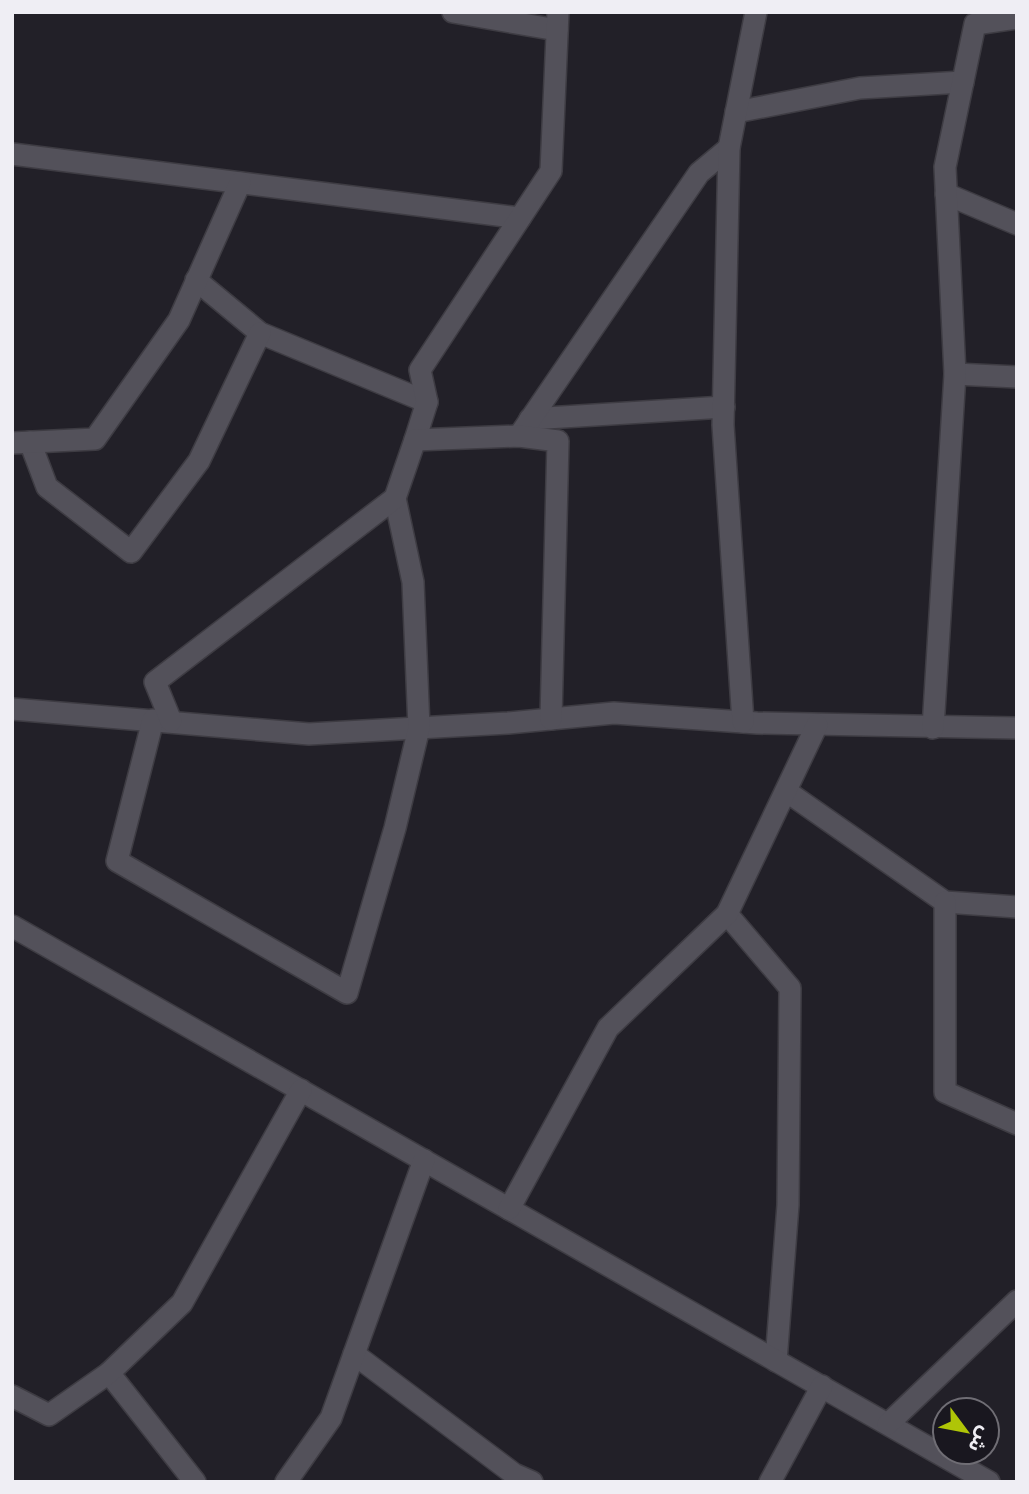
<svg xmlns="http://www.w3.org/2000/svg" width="1029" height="1494" viewBox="0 0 1029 1494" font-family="Raleway,'Noto Sans Arabic',sans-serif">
	<rect width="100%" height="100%" fill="#222028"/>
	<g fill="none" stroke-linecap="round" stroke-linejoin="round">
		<defs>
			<g id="minor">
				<polyline points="453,12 557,30"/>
				<polyline points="736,112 860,88 963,82"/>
				<polyline points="12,154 520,218"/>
				<polyline points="946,194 1017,224"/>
				<polyline points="196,280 260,333 427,402"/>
				<polyline points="955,374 1017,377"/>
				<polyline points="530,419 724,407"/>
				<polyline points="519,436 699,173 729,148"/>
				<polyline points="415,440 427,402 420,370 551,171 558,12"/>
				<polyline points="30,442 47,487 131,552 199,461 260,333"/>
				<polyline points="12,443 95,439 179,320 240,183"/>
				<polyline points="12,709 309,734 508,723 614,713 757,723 1017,728"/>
				<polyline points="153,720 117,861 347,993 395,828 419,728 413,582 395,498"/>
				<polyline points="171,721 155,682 395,498 415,440 519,436 558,441 551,719"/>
				<polyline points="743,722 723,425 729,148 756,12"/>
				<polyline points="933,728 955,374 945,167 975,24 1017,18"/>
				<polyline points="786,791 945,902 1017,907"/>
				<polyline points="945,902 945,1092 1017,1124"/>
				<polyline points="727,914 790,988 788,1205 776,1361"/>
				<polyline points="12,926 989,1482"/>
				<polyline points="509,1209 608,1028 727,914 817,725"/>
				<polyline points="354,1354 514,1474 532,1482"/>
				<polyline points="109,1373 195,1482"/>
				<polyline points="12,1396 49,1415 109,1373 182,1303 301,1090"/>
				<polyline points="888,1424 1017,1301"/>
				<polyline points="286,1482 331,1418 424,1160"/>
				<polyline points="770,1482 822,1386"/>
			</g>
		</defs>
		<use href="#minor" stroke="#3e3c43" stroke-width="24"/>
		<use href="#minor" stroke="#53515a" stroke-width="21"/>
	</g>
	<rect width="1029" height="1494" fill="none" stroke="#efeef4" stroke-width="28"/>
	<g transform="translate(966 1431) rotate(122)"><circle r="33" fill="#19171f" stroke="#6f6d74" stroke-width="2"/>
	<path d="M0-5L12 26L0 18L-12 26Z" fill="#afc507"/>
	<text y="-10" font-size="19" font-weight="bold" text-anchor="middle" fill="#efeef4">ش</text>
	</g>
</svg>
